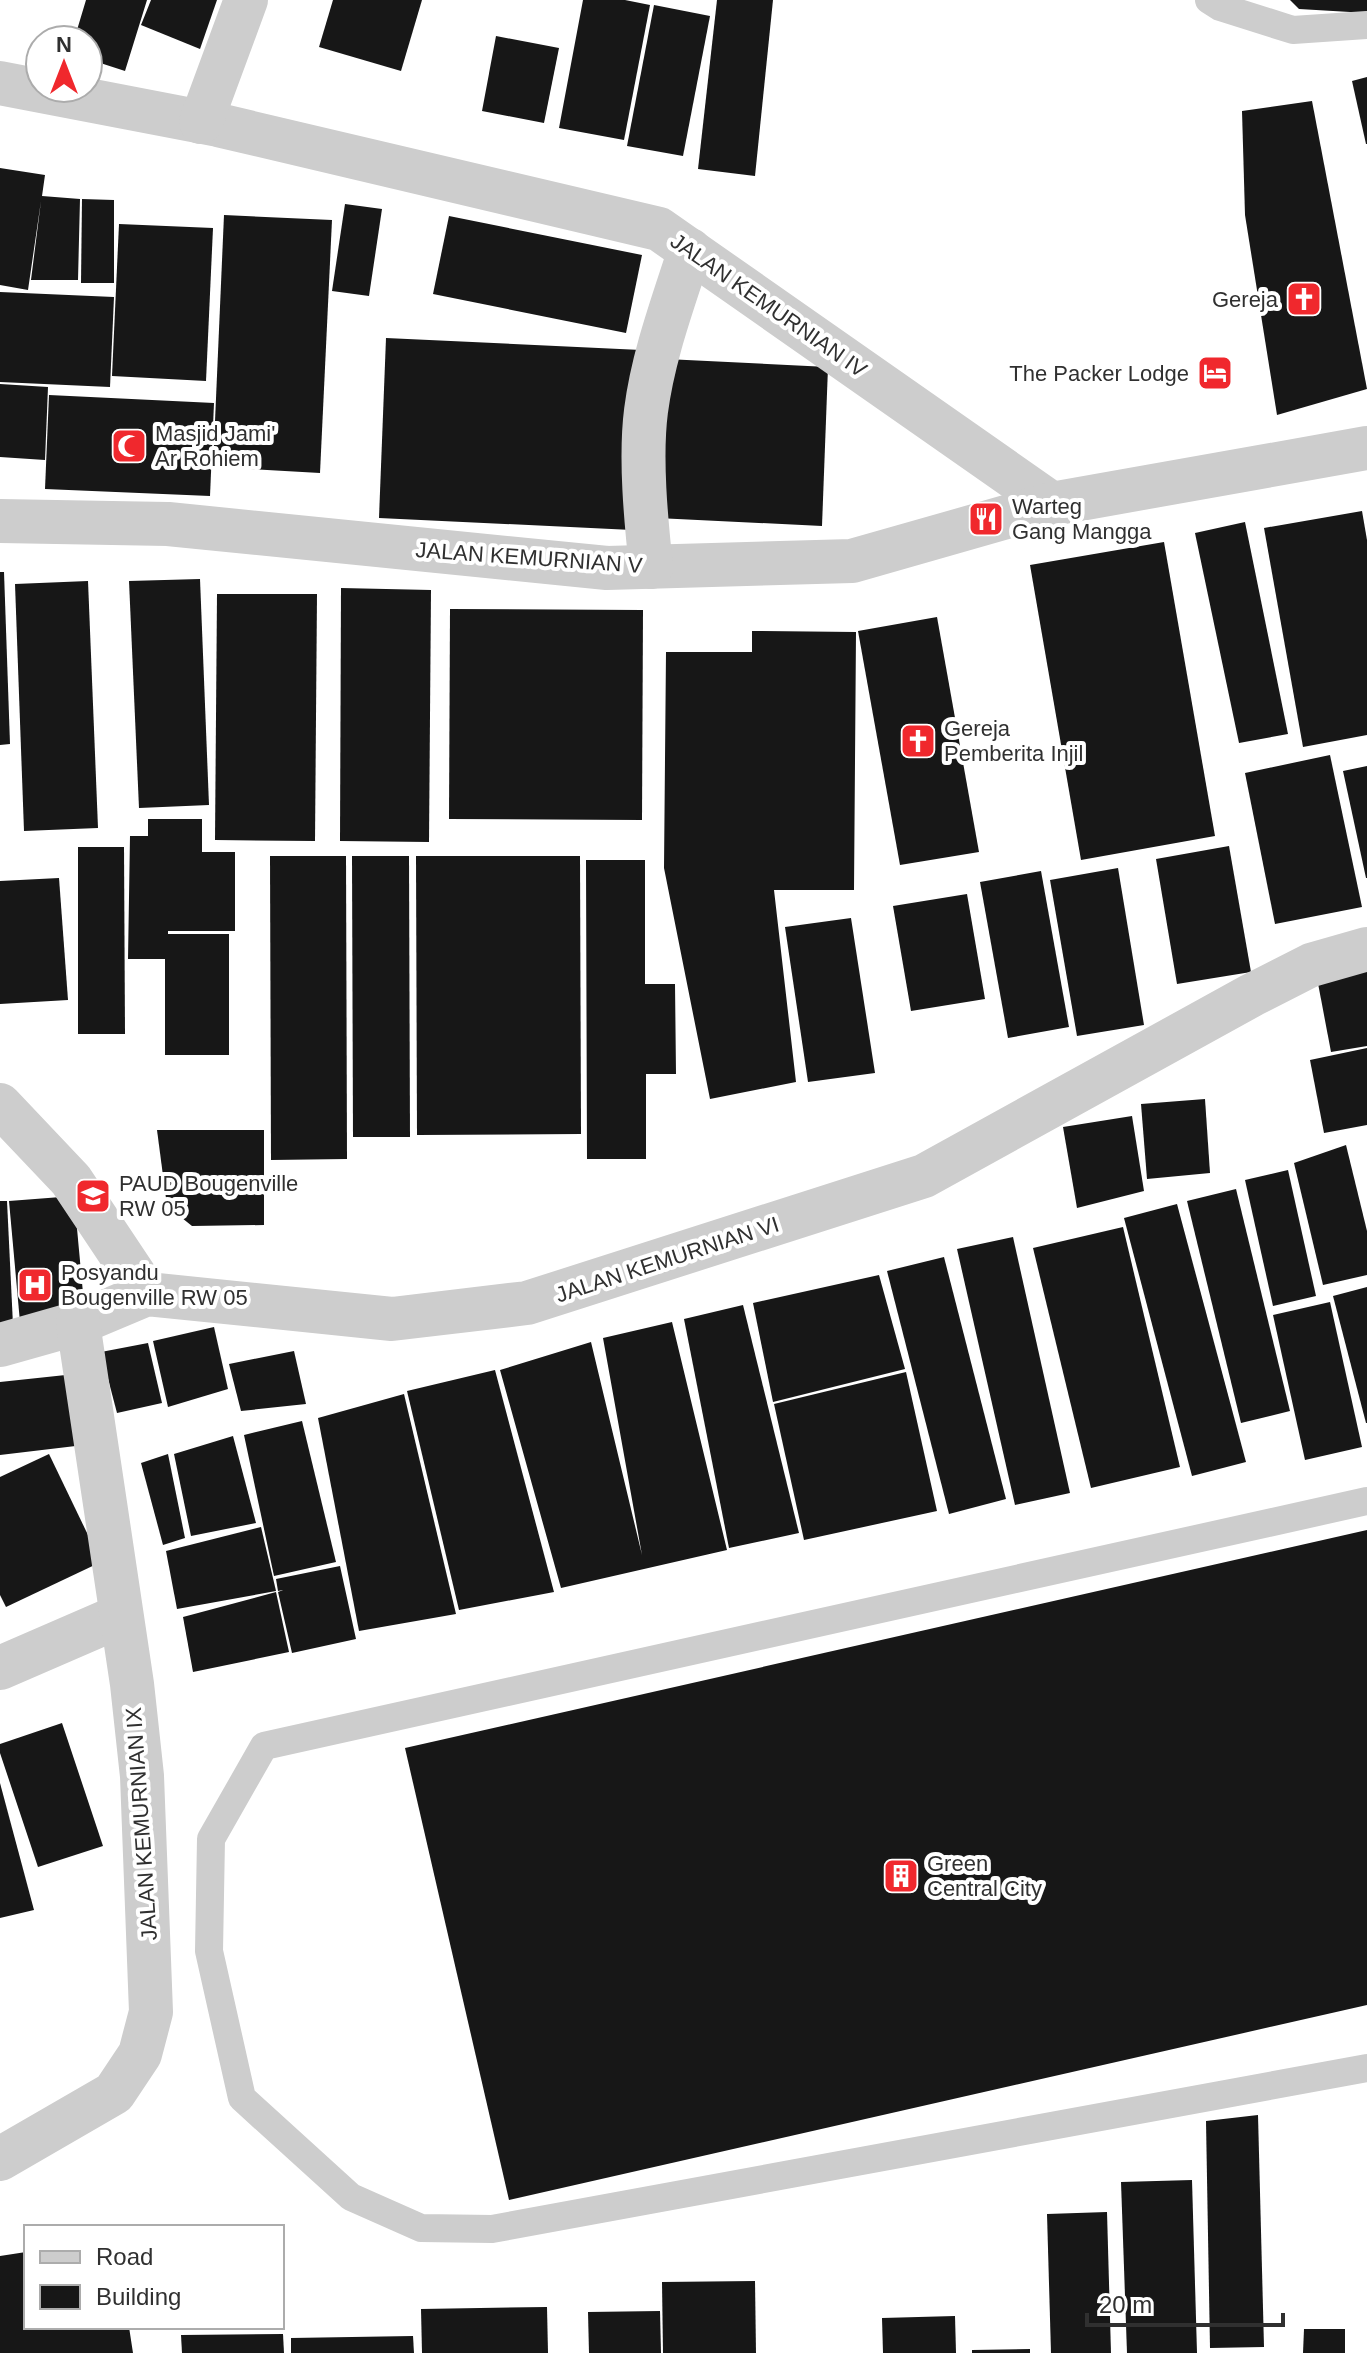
<svg xmlns="http://www.w3.org/2000/svg" width="1367" height="2353" viewBox="0 0 1367 2353" font-family="Helvetica,sans-serif">
	<rect width="100%" height="100%" fill="#fff"/>
	<g fill="#171717">
		<polygon points="86,0 147,0 125,71 88,59 88,40 74,40"/>
		<polygon points="151,0 217,0 200,49 141,25"/>
		<polygon points="333,0 422,0 401,71 319,47"/>
		<polygon points="583,0 625,0 650,5 624,140 559,128"/>
		<polygon points="717,0 773,0 755,176 698,169"/>
		<polygon points="1290,0 1367,0 1367,13 1299,9"/>
		<polygon points="654,5 710,16 683,156 627,146"/>
		<polygon points="496,36 559,48 544,123 482,111"/>
		<polygon points="1367,77 1367,144 1366,144 1352,81"/>
		<polygon points="1312,101 1367,389 1277,415 1245,215 1242,111"/>
		<polygon points="0,168 45,175 42,196 80,199 78,280 31,280 41,201 28,290 0,285"/>
		<polygon points="82,199 114,200 114,283 81,283"/>
		<polygon points="345,204 382,209 369,296 332,291"/>
		<polygon points="224,215 332,220 320,473 213,467"/>
		<polygon points="449,216 642,255 626,333 433,294"/>
		<polygon points="119,224 213,228 206,381 112,376"/>
		<polygon points="0,292 114,297 110,387 0,382"/>
		<polygon points="386,338 641,350 632,530 379,518"/>
		<polygon points="666,359 828,367 822,526 657,518"/>
		<polygon points="0,384 48,387 45,460 0,457"/>
		<polygon points="49,395 214,403 210,496 45,489"/>
		<polygon points="1362,511 1367,540 1367,735 1303,747 1264,528"/>
		<polygon points="1245,522 1288,734 1239,743 1195,533"/>
		<polygon points="1164,542 1215,836 1081,860 1030,565"/>
		<polygon points="0,572 4,572 10,744 0,745"/>
		<polygon points="200,579 209,805 139,808 129,581"/>
		<polygon points="88,581 98,828 24,831 15,584"/>
		<polygon points="341,588 431,590 429,842 340,841"/>
		<polygon points="217,594 317,594 315,841 215,840"/>
		<polygon points="450,609 643,610 642,820 449,819"/>
		<polygon points="937,617 979,852 900,865 858,631"/>
		<polygon points="752,631 856,632 854,890 774,890 796,1082 710,1099 664,868 666,652 752,652"/>
		<polygon points="1330,755 1362,907 1275,924 1245,773"/>
		<polygon points="1367,766 1367,878 1366,878 1343,771"/>
		<polygon points="148,819 202,819 202,852 235,852 235,931 168,931 168,934 229,934 229,1055 165,1055 165,959 128,959 130,836 148,836"/>
		<polygon points="1229,846 1251,972 1177,984 1156,859"/>
		<polygon points="78,847 124,847 125,1034 78,1034"/>
		<polygon points="270,856 346,856 347,1159 271,1160"/>
		<polygon points="352,856 409,856 410,1137 353,1137"/>
		<polygon points="416,856 580,856 581,1134 417,1135"/>
		<polygon points="586,860 645,860 645,984 675,984 676,1074 646,1074 646,1159 587,1159"/>
		<polygon points="1118,868 1144,1025 1077,1036 1050,880"/>
		<polygon points="1041,871 1069,1027 1008,1038 980,882"/>
		<polygon points="59,878 68,1000 0,1004 0,881"/>
		<polygon points="967,894 985,999 911,1011 893,906"/>
		<polygon points="851,918 875,1073 808,1082 785,927"/>
		<polygon points="1367,970 1367,1046 1331,1052 1317,978"/>
		<polygon points="1367,1048 1367,1125 1324,1133 1310,1060"/>
		<polygon points="1205,1099 1210,1173 1147,1179 1141,1104"/>
		<polygon points="1132,1116 1144,1191 1077,1208 1063,1127"/>
		<polygon points="157,1130 264,1130 264,1225 192,1226 167,1206"/>
		<polygon points="1346,1145 1367,1231 1367,1275 1323,1285 1294,1163"/>
		<polygon points="1288,1170 1316,1296 1273,1306 1245,1180"/>
		<polygon points="1236,1189 1290,1411 1241,1423 1187,1201"/>
		<polygon points="74,1196 85,1315 20,1322 9,1201"/>
		<polygon points="0,1201 7,1201 13,1325 0,1326"/>
		<polygon points="1177,1204 1246,1462 1192,1476 1124,1218"/>
		<polygon points="1123,1227 1180,1467 1091,1488 1033,1248"/>
		<polygon points="1013,1237 1070,1493 1015,1505 957,1249"/>
		<polygon points="944,1257 1006,1499 949,1514 887,1271"/>
		<polygon points="879,1275 905,1369 773,1402 753,1303"/>
		<polygon points="1367,1287 1367,1423 1366,1423 1333,1296"/>
		<polygon points="1330,1302 1362,1447 1305,1460 1273,1315"/>
		<polygon points="743,1305 799,1533 729,1548 684,1319"/>
		<polygon points="672,1322 727,1550 561,1588 500,1370 591,1342 642,1555 603,1338"/>
		<polygon points="214,1327 228,1389 168,1407 153,1341"/>
		<polygon points="148,1343 162,1403 117,1413 101,1352"/>
		<polygon points="294,1351 306,1404 241,1411 229,1364"/>
		<polygon points="495,1370 554,1592 459,1610 407,1391"/>
		<polygon points="906,1372 937,1511 804,1540 774,1404"/>
		<polygon points="75,1374 84,1445 0,1455 0,1382"/>
		<polygon points="404,1394 456,1614 359,1631 318,1418"/>
		<polygon points="302,1421 336,1562 274,1576 244,1435"/>
		<polygon points="233,1436 256,1523 191,1536 174,1454"/>
		<polygon points="49,1454 101,1562 6,1607 0,1595 0,1477"/>
		<polygon points="168,1454 185,1538 163,1545 141,1463"/>
		<polygon points="261,1527 276,1591 177,1609 166,1551"/>
		<polygon points="1367,1530 1367,2005 509,2200 405,1748"/>
		<polygon points="340,1566 356,1639 292,1653 278,1592 283,1590 278,1591 276,1579"/>
		<polygon points="276,1592 289,1652 193,1672 183,1617"/>
		<polygon points="62,1723 103,1846 38,1867 0,1753 0,1744"/>
		<polygon points="0,1783 34,1910 0,1918"/>
		<polygon points="1258,2115 1264,2347 1210,2348 1206,2121"/>
		<polygon points="1192,2180 1197,2353 1127,2353 1121,2182"/>
		<polygon points="1107,2212 1111,2353 1051,2353 1047,2214"/>
		<polygon points="26,2252 26,2327 129,2327 133,2353 0,2353 0,2256"/>
		<polygon points="755,2281 756,2353 663,2353 662,2282"/>
		<polygon points="547,2307 548,2353 422,2353 421,2309"/>
		<polygon points="660,2311 661,2353 589,2353 588,2312"/>
		<polygon points="955,2316 956,2353 883,2353 882,2318"/>
		<polygon points="1304,2329 1345,2329 1345,2353 1303,2353"/>
		<polygon points="283,2334 284,2353 182,2353 181,2335"/>
		<polygon points="413,2336 414,2353 291,2353 291,2338"/>
		<polygon points="1030,2349 1030,2353 972,2353 972,2350"/>
	</g>
	<g fill="none" stroke-linecap="round" stroke-linejoin="round">
		<g stroke="#cdcdcd" stroke-width="28">
			<polyline points="1209,0 1220,7 1293,30 1367,25"/>
			<polyline points="1367,1501 264,1746 211,1839 209,1951 242,2098 351,2197 421,2228 492,2229 1367,2068"/>
		</g>
		<g stroke="#cdcdcd" stroke-width="44">
			<polyline points="0,83 218,125 659,229 1052,504"/>
			<polyline points="201,122 246,0"/>
			<polyline points="0,521 168,524 607,568 852,561 1052,504 1367,448"/>
			<path d="M 651,567 C 646,520 640,458 646,411 C 653,356 673,303 690,250"/>
			<polyline points="0,1105 71,1180 147,1294"/>
			<polyline points="0,1345 78,1323 147,1294 392,1319 527,1303 924,1176 1252,995 1311,965 1367,949"/>
			<polyline points="0,1668 120,1616"/>
			<polyline points="0,2159 114,2093 140,2054 151,2012 142,1776 132,1684 78,1323"/>
		</g>
	</g>
	<defs>
		<symbol id="church-square" viewBox="-11 -11 22 22"><rect x="-9" y="-9" width="18" height="18" rx="4" fill="#f0282d" stroke="#fff"/><path d="M-1.2-6h2.4v3.5h3.3v2.4h-3.3V6h-2.4V-.1h-3.3v-2.4h3.3Z" fill="#fff"/></symbol>
		<symbol id="hotel-square" viewBox="-11 -11 22 22"><rect x="-9" y="-9" width="18" height="18" rx="4" fill="#f0282d" stroke="#fff"/><path d="M-6-4.5h1.5V1H6V5H4.5V3h-9V5H-6ZM-4 0a1.8 1.8 0 1 1 3.6 0ZM.5 0V-2.5h3Q6-2.5 6 0Z" fill="#fff"/></symbol>
		<symbol id="mosque-square" viewBox="-11 -11 22 22"><rect x="-9" y="-9" width="18" height="18" rx="4" fill="#f0282d" stroke="#fff"/><path d="M3.5-4.9A6 6 0 1 0 3.5 4.9A5 5 0 1 1 3.5-4.9Z" fill="#fff"/></symbol>
		<symbol id="restaurant-square" viewBox="-11 -11 22 22"><rect x="-9" y="-9" width="18" height="18" rx="4" fill="#f0282d" stroke="#fff"/><path d="M-5-6h1v4h1v-4h1v4h1v-4h1v5L-1.5 .5V6h-2V.5L-5-1ZM5-6V6H3V1.5H1.5Q1.5-4 5-6Z" fill="#fff"/></symbol>
		<symbol id="school-square" viewBox="-11 -11 22 22"><rect x="-9" y="-9" width="18" height="18" rx="4" fill="#f0282d" stroke="#fff"/><path d="M0-5L7-2L0 1L-7-2ZM-4 1L0 2.5L4 1V4Q0 6-4 4Z" fill="#fff"/></symbol>
		<symbol id="hospital-square" viewBox="-11 -11 22 22"><rect x="-9" y="-9" width="18" height="18" rx="4" fill="#f0282d" stroke="#fff"/><path d="M-5-5h3v3.5h4V-5h3V5h-3V1.5h-4V5h-3Z" fill="#fff"/></symbol>
		<symbol id="building-square" viewBox="-11 -11 22 22"><rect x="-9" y="-9" width="18" height="18" rx="4" fill="#f0282d" stroke="#fff"/><path d="M-4-6H4V6H1V3H-1V6H-4ZM-2.5-4.3h1.7v1.8h-1.7ZM.8-4.3h1.7v1.8H.8ZM-2.5-1h1.7V.8h-1.7ZM.8-1h1.7V.8H.8Z" fill="#fff"/></symbol>
	</defs>
	<g fill-rule="evenodd">
		<use href="#church-square" x="1284" y="279" width="40" height="40"/>
		<use href="#hotel-square" x="1195" y="353" width="40" height="40"/>
		<use href="#mosque-square" x="109" y="426" width="40" height="40"/>
		<use href="#restaurant-square" x="966" y="499" width="40" height="40"/>
		<use href="#church-square" x="898" y="721" width="40" height="40"/>
		<use href="#school-square" x="73" y="1176" width="40" height="40"/>
		<use href="#hospital-square" x="15" y="1265" width="40" height="40"/>
		<use href="#building-square" x="881" y="1856" width="40" height="40"/>
	</g>
	<g text-anchor="middle" stroke-width="8" stroke-linejoin="round" paint-order="stroke">
		<g font-size="22" fill="#303030" stroke="#fff" text-anchor="start">
			<text x="1278" y="307" text-anchor="end">Gereja</text>
			<text x="1189" y="381" text-anchor="end">The Packer Lodge</text>
			<text x="155" y="441">Masjid Jami'<tspan x="155" dy="25">Ar Rohiem</tspan></text>
			<text x="1012" y="514">Warteg<tspan x="1012" dy="25">Gang Mangga</tspan></text>
			<text x="944" y="736">Gereja<tspan x="944" dy="25">Pemberita Injil</tspan></text>
			<text x="119" y="1191">PAUD Bougenville<tspan x="119" dy="25">RW 05</tspan></text>
			<text x="61" y="1280">Posyandu<tspan x="61" dy="25">Bougenville RW 05</tspan></text>
			<text x="927" y="1871">Green<tspan x="927" dy="25">Central City</tspan></text>
		</g>
		<g font-size="22" fill="#303030" stroke="#fff">
			<text transform="translate(769 305) rotate(35)" y="8">JALAN KEMURNIAN IV</text>
			<text transform="translate(529 557) rotate(4)" y="8">JALAN KEMURNIAN V</text>
			<text transform="translate(667 1259) rotate(-18)" y="8">JALAN KEMURNIAN VI</text>
			<text transform="translate(141 1824) rotate(-94)" y="8">JALAN KEMURNIAN IX</text>
		</g>
	</g>
	<rect x="24" y="2225" width="260" height="104" fill="#ffffff" stroke="#acacac" stroke-width="2"/>
	<rect x="40" y="2251" width="40" height="12" fill="#cdcdcd" stroke="#acacac" stroke-width="2"/>
	<text x="96" y="2265" font-size="24" fill="#303030">Road</text>
	<rect x="40" y="2285" width="40" height="24" fill="#171717" stroke="#acacac" stroke-width="2"/>
	<text x="96" y="2305" font-size="24" fill="#303030">Building</text>
	<g transform="translate(64 64)"><circle r="38" fill="#ffffff" stroke="#acacac" stroke-width="2"/>
	<path d="M0-6L14 30L0 20L-14 30Z" fill="#f0282d"/>
	<text y="-12" font-size="22" font-weight="bold" text-anchor="middle" fill="#303030">N</text>
	</g>
	<path d="M1087 2313v12h196v-12" fill="none" stroke="#303030" stroke-width="4"/>
	<text x="1099" y="2313" font-size="24" fill="#303030" stroke="#ffffff" stroke-width="6" paint-order="stroke">20 m</text>
</svg>
